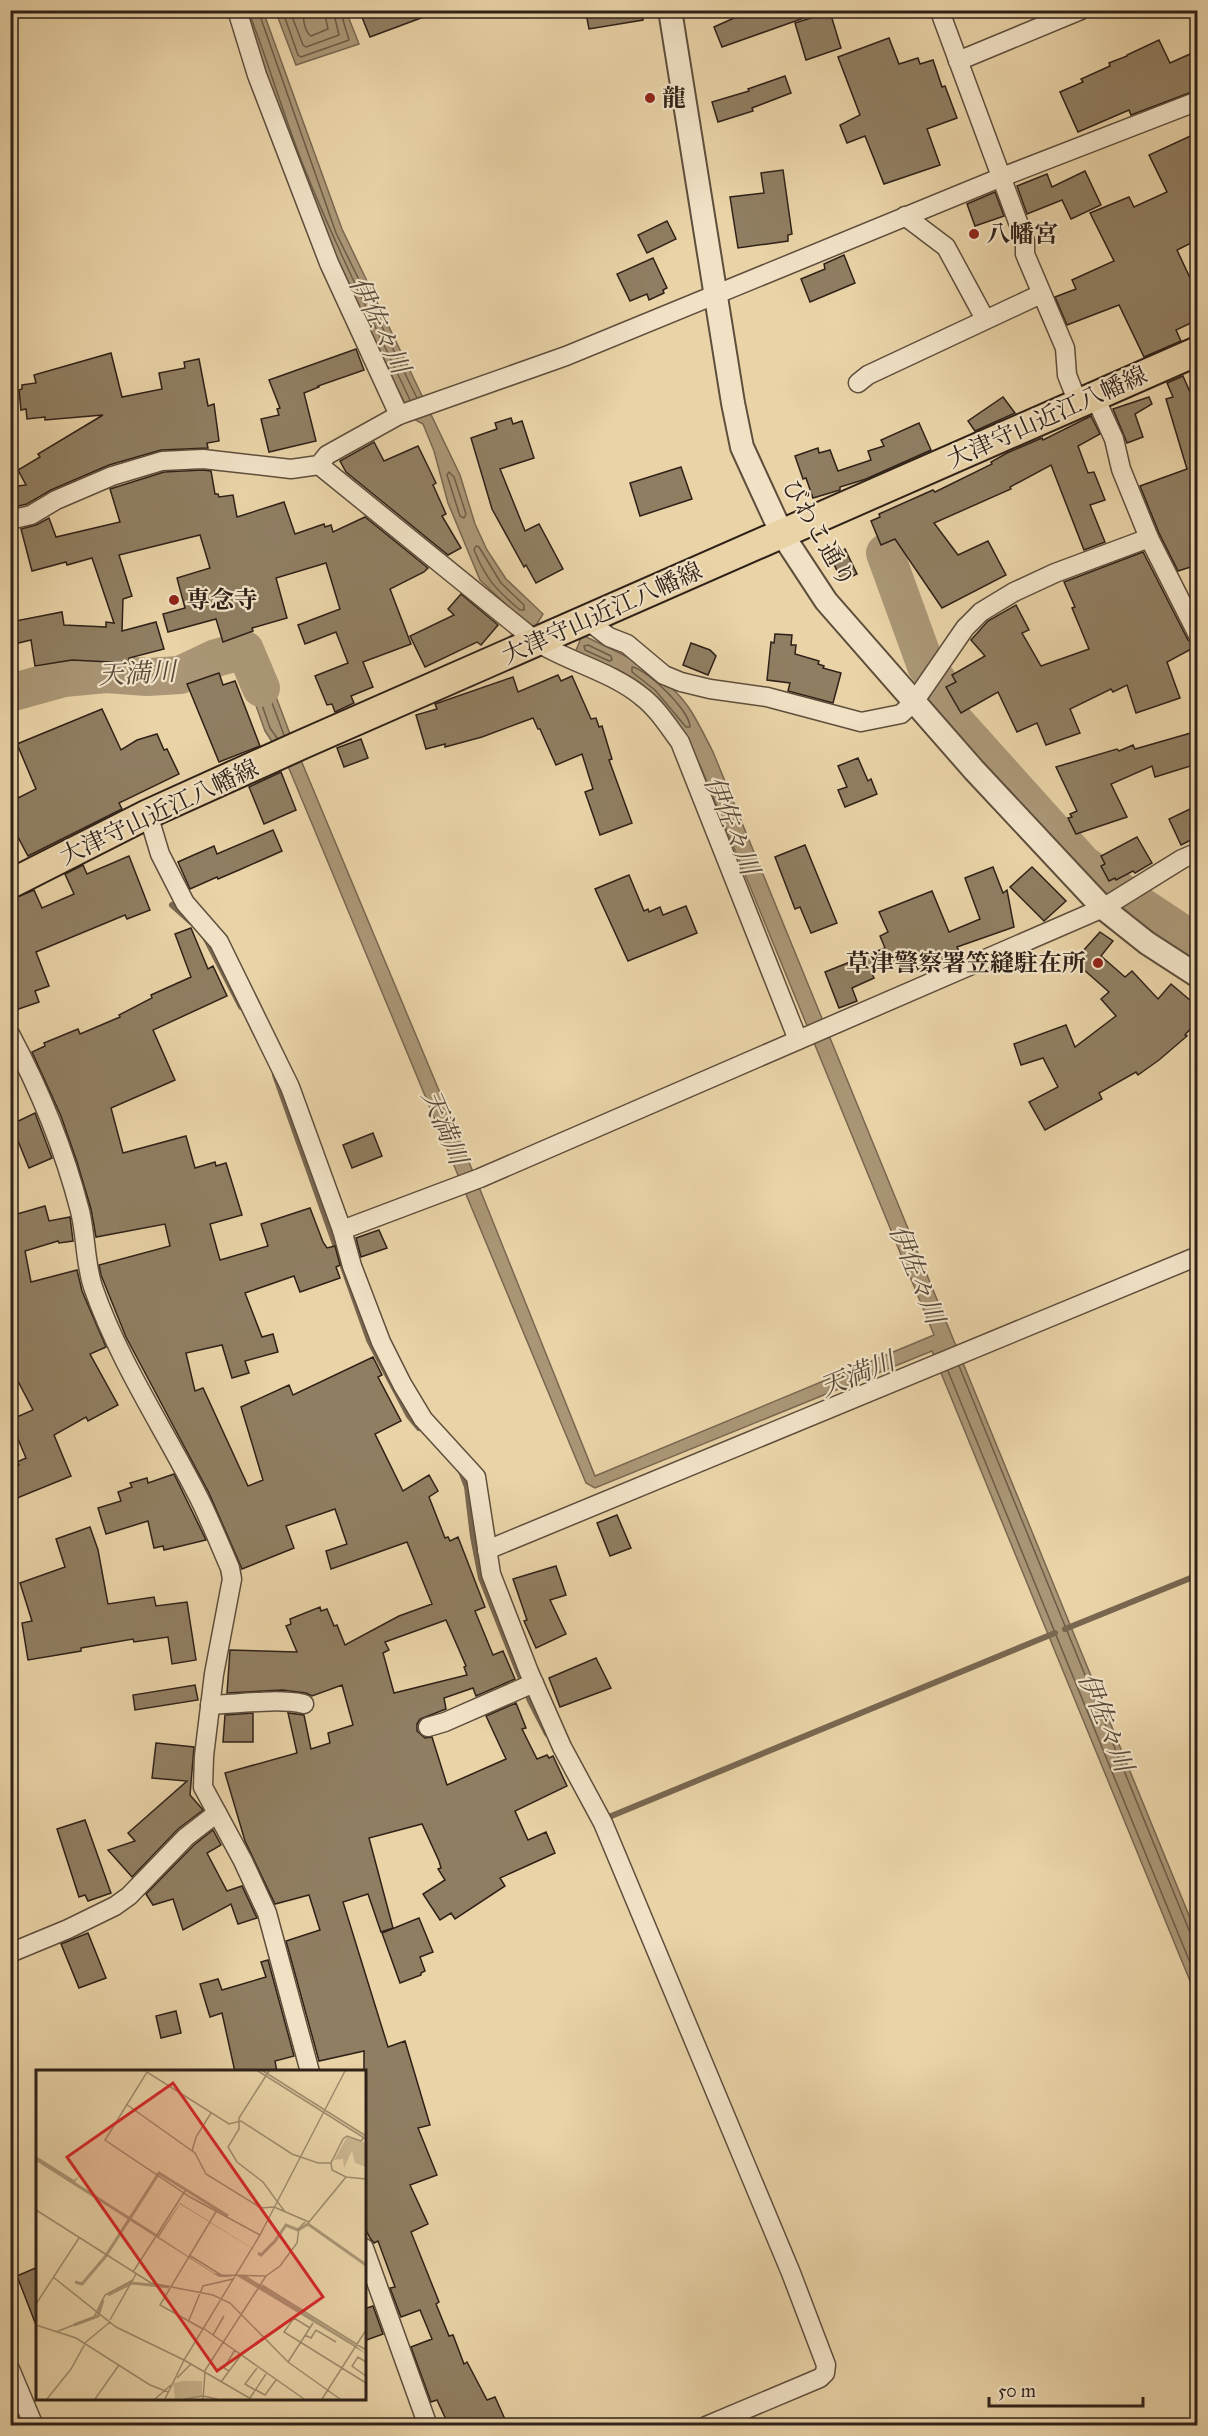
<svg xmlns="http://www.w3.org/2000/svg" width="1208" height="2436" viewBox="0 0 1208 2436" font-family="'IM FELL Great Primer','Noto Serif JP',serif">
	<rect width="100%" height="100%" fill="#e9d3a7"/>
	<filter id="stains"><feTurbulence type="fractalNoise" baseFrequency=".00333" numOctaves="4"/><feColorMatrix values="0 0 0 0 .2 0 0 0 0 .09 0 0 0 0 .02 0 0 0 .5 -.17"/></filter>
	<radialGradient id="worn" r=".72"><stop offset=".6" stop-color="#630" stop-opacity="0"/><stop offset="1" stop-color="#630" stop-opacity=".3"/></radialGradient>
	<g fill="#aa9676" stroke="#796750" stroke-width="1.5">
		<polygon points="242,11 263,11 342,229 460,475 475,524 487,550 506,579 543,614 533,630 480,580 448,503 434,451 423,424 412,418 360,313 321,224"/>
		<polygon points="326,11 327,13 346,11 359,44 296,65 277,15 281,12 280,11"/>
		<path d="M 252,633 L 290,734 L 471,1167 L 595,1476 L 934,1335 L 700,765 C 682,731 660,696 627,675 C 611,666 592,660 575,653 L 582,635 C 622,654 666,672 691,711 C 699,724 706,738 713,752 L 1197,1935 L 1197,1998 L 932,1351 L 595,1488 L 586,1483 L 288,766 L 265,731 L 233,641 Z"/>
	</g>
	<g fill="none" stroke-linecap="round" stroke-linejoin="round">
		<g stroke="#6c5c47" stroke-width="1.5">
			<path d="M 248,10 C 268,61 283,114 303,165 C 335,245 373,321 410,400"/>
			<polyline points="258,10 336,233 417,398"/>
			<polyline points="286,10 285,18 298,55 301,57 349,40 340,10"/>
			<polyline points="294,10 293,19 303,45 306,47 339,35 333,10"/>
			<path d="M 303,10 C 303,19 304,31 311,36 L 328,29 L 324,10"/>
			<polygon points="449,472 454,477 466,514 464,518 460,516 447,475"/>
			<path d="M 476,546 L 479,547 L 501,583 L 524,605 L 524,610 L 520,610 C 496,590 486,579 474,550 Z"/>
			<polygon points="588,645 611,656 612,660 609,661 585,650 584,646"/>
			<path d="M 632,667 C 647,669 690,711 690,727 L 686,727 L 655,690 L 632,672 Z"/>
			<polyline points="277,738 270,728 242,647 243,643 250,644 284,735"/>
			<polyline points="959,1366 1189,1930 1193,1934 1198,1934"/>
			<polyline points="948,1371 1198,1982"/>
		</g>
		<g stroke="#796750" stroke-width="6">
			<polyline points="172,905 191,922"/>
			<polyline points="206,939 241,1007"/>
			<polyline points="275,1075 369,1340 409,1416 419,1428"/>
			<polyline points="460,1469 467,1487 473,1537 481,1578 530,1701 547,1734"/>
			<polyline points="1065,1629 1198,1575"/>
			<polyline points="604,1819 1055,1633"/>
		</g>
		<g stroke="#aa9676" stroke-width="38">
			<polyline points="885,553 926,666 938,681 950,716 1082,863 1141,906 1198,944"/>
			<polyline points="10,693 64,678 106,674 147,677 180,675 216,658 245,650 261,688"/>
		</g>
	</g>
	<g fill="#907e62" stroke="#2f2118" stroke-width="1.5" fill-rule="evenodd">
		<polygon points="359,10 436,10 437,12 370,37"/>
		<polygon points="601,10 643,10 643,20 589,29 586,13"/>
		<polygon points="752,10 818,10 818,13 722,47 714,27"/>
		<polygon points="830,12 841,48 806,60 795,23"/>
		<polygon points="889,38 899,64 918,58 920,64 933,60 942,87 945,86 957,118 927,129 940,165 884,184 865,136 847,143 840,125 860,115 838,57"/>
		<polygon points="1159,40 1170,63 1197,51 1197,90 1131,115 1129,110 1078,132 1060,92 1083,82 1081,79 1110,66 1109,63 1127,56 1127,55"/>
		<polygon points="785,76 791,93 752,108 753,111 718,122 712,102 749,91 748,89"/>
		<polygon points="1197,133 1197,240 1177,250 1197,293 1197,320 1176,330 1181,341 1144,357 1119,305 1067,325 1055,297 1076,289 1072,280 1114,261 1090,213 1129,197 1134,207 1167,192 1149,155"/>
		<polygon points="783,170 792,234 788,235 788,241 738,248 730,197 764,193 761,173"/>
		<polygon points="1085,171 1101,205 1071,219 1062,200 1027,214 1017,186 1047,174 1052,187"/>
		<polygon points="995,192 1004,216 975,226 967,204"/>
		<polygon points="667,221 676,239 647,253 638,235"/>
		<polygon points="844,255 855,283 810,302 801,279 825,269 824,264"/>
		<polygon points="653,258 667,288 663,290 664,293 649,300 647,294 630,301 617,274"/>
		<polygon points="356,349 364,370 318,386 319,387 304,393 316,441 269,452 261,419 279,415 277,409 280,408 269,380"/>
		<polygon points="111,353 122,397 162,389 159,373 185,368 184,362 199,359 208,406 214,404 219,441 207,443 208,448 161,450 109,465 51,490 27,504 10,508 10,487 26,485 18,470 40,457 38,454 103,415 45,420 45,417 27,419 26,409 21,410 19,390 22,389 22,385 36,383 34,375"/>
		<polygon points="1183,376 1190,392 1197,390 1197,565 1178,571 1159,533 1140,486 1187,469 1166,399 1173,397 1167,383"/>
		<polygon points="1003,397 1015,413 975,431 968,421"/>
		<polygon points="1149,397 1152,404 1135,414 1143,437 1127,443 1113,409"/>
		<polygon points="1091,416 1100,434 1078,446 1088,473 1094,472 1105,500 1090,505 1105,542 1084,550 1051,465 1010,487 1011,489 934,523 958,555 988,541 1006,575 942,608 895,539 881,545 871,521 880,517 879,514 933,490 935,492 992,464 991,462 1007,453 1042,438 1043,440"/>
		<polygon points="511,418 513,424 522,421 534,458 500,469 525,531 539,524 563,569 536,583 526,565 524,567 492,509 471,438 497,429 495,423"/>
		<polygon points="919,423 931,450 866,479 840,487 840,490 813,498 806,478 803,479 795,456 818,448 819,453 830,450 838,471 871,460 868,451 884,446 881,440"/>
		<polygon points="374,442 384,461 418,446 436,483 433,485 446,514 442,516 461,548 448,555 346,472 340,461"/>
		<polygon points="681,467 692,499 640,516 630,483"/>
		<polygon points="203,470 211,471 215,494 218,494 219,497 233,495 237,517 284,502 295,534 324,524 325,527 331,525 333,532 365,517 428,568 424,572 390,589 411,644 363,662 373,687 351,696 354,703 335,712 332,704 327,705 315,676 348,663 336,632 305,644 298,625 340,609 326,563 276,578 287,618 252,628 253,631 223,642 216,619 168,632 163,614 185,608 177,578 210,568 200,535 119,555 132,596 123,599 122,631 156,622 164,649 129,658 129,663 72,660 35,666 31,640 10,645 10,622 62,612 64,625 106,627 106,622 114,623 92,558 67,565 66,562 32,571 21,529 36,525 49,518 56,537 120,522 110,489 164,472"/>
		<polygon points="845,549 857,574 842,581 830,556"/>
		<polygon points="1143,552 1188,640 1197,646 1167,662 1180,698 1136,713 1127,685 1113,692 1111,689 1070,709 1080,733 1046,745 1037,723 1017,732 998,692 961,713 946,687 956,682 952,675 985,656 971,640 988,621 1016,605 1029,630 1022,633 1041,666 1089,649 1072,608 1075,607 1064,582"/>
		<polygon points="461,594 498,625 481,645 477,642 425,667 410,636 454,615 448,609"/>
		<polygon points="775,634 792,635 791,645 796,645 795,654 819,661 818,664 824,666 823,668 841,673 833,703 788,691 790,683 767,680 771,642 774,643"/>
		<polygon points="691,643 710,650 716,656 708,675 683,665"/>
		<polygon points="219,673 223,685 235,681 260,746 219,762 187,684"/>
		<polygon points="558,675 561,681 572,676 591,719 596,718 599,727 602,726 612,759 609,760 632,823 600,835 585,792 593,789 582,754 556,765 540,729 538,729 533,718 482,737 445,747 445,744 426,749 416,715 437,709 435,704 513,677 518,692"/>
		<polygon points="102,709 121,750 137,740 157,734 164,750 167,749 179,774 119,803 122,809 28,856 10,822 10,802 36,789 17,744"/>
		<polygon points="1191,733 1192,737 1197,734 1197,764 1155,777 1152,766 1111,784 1127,817 1076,834 1068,818 1072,817 1070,814 1077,811 1056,767 1117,749 1119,751 1133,745 1135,749"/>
		<polygon points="361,739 368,758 344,767 337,748"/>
		<polygon points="858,758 868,781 871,779 877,794 845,807 838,790 847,787 838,766"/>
		<polygon points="281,772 296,810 264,824 249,787"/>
		<polygon points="1192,808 1197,820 1197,837 1181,845 1169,819"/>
		<polygon points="273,830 282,851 239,870 218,879 217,877 190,889 178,862 214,846 217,854"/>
		<polygon points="1137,837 1152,863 1135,873 1133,871 1116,880 1115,878 1109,881 1101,866 1105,864 1101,856"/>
		<polygon points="805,845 837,923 811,933 800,907 795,909 775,857"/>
		<polygon points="129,856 150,910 127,919 125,915 36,952 49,986 35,991 39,1002 10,1012 10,900 34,890 42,908 74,894 65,874 83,865 87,874"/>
		<polygon points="993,867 1003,893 1007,890 1014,927 957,947 961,955 919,972 912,955 872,973 874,978 852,988 857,1001 839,1008 825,972 885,948 880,936 888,932 879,912 932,891 949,932 980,919 965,878"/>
		<polygon points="1032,867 1066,901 1044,921 1010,887"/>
		<polygon points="629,875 644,911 648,909 649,912 660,907 663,915 686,906 697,933 628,961 595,889"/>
		<path d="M 191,928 L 208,969 L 213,966 L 227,996 L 153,1030 L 175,1080 L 111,1108 L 123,1153 L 186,1136 L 195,1168 L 215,1162 L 216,1166 L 226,1163 L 242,1215 L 210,1224 L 220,1260 L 268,1246 L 261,1224 L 310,1208 L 323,1242 L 327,1248 L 335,1246 L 340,1265 L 336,1267 L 340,1278 L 300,1292 L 294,1276 L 245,1293 L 262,1337 L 273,1334 L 278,1352 L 245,1361 L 249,1373 L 232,1378 L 222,1345 L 186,1353 L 195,1391 L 203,1388 L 248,1486 L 263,1480 L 241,1407 L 289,1385 L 293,1395 L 373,1357 L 382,1375 L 378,1377 L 401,1421 L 375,1434 L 403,1491 L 429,1475 L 438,1491 L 429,1497 L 445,1538 L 448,1537 L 450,1541 L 458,1537 L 485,1607 L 475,1611 L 493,1655 L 503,1651 L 515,1679 L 476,1696 L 473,1688 L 444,1698 L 446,1709 L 420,1719 L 417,1724 L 417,1731 L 425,1738 L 432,1737 L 447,1785 L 506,1759 L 486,1716 L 516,1703 L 526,1728 L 522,1729 L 537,1759 L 547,1755 L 549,1758 L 553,1756 L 567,1786 L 515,1811 L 528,1840 L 546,1832 L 555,1853 L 500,1878 L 505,1886 L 455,1919 L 451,1913 L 440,1920 L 423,1894 L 445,1880 L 438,1869 L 441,1868 L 439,1861 L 422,1824 L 369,1838 L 393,1928 L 381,1932 L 368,1894 L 343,1902 L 388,2047 L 405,2041 L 430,2125 L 418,2128 L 437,2175 L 410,2185 L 428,2224 L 411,2232 L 439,2302 L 436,2304 L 449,2336 L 453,2335 L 464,2364 L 467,2362 L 487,2400 L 495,2397 L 508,2426 L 449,2426 L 437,2400 L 431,2402 L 411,2347 L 432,2339 L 420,2310 L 401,2317 L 390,2288 L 395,2287 L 378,2241 L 374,2243 L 370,2238 L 364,2226 L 364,2051 L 319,2061 L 286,1941 L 320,1930 L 309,1895 L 275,1904 L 245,1841 L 225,1773 L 297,1753 L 288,1713 L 304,1715 L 311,1749 L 330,1743 L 328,1733 L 353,1725 L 342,1685 L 312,1696 L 306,1693 L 282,1690 L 227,1693 L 230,1650 L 297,1652 L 286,1626 L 291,1624 L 290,1619 L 320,1607 L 321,1611 L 327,1609 L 334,1626 L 337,1625 L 345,1645 L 399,1616 L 432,1604 L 407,1542 L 331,1569 L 326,1551 L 347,1544 L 335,1509 L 286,1526 L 294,1548 L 242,1569 L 209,1493 L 126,1337 L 101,1275 L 99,1265 L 170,1246 L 165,1224 L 96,1237 L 91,1209 L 77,1162 L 61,1116 L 32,1052 L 45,1046 L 44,1043 L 78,1029 L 80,1034 L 120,1017 L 119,1015 L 152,998 L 151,995 L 191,977 L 175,934 ZM 446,1620 L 466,1666 L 464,1667 L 467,1675 L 394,1693 L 383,1653 L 389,1650 L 385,1642 Z"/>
		<polygon points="1100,932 1113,941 1101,956 1125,977 1132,971 1158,999 1171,984 1197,1006 1197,1021 1185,1035 1187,1036 1159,1060 1138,1075 1136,1072 1099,1093 1102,1099 1045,1130 1029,1102 1058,1087 1043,1058 1021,1065 1014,1044 1066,1025 1075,1047 1116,1016 1101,999 1109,992 1074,961"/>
		<polygon points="35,1113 52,1158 29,1168 18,1141 10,1145 10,1125"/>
		<polygon points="373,1133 382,1156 352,1168 343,1145"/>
		<polygon points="45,1206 49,1221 70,1217 73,1241 59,1243 58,1241 25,1251 31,1282 77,1270 82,1291 106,1347 90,1354 118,1405 88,1421 86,1417 54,1435 71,1476 10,1501 10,1469 19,1465 17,1462 26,1458 10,1420 33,1410 10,1366 10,1216"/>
		<polygon points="379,1230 387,1248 361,1257 356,1238"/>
		<polygon points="174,1474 206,1540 164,1550 163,1546 154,1548 148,1521 106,1534 98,1508 121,1501 118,1492 132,1487 130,1483 147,1478 148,1483"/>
		<polygon points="617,1515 631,1548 610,1556 597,1523"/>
		<polygon points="90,1527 98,1550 108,1604 154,1597 156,1606 187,1602 196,1660 172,1664 168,1637 134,1642 133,1639 81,1648 81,1651 28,1660 22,1623 32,1621 20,1583 65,1567 56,1539"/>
		<polygon points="556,1566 566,1595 550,1600 566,1634 536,1648 524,1621 527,1620 513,1579"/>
		<polygon points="596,1658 611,1688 560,1707 549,1678"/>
		<polygon points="195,1685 198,1700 135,1710 133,1695"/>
		<polygon points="253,1713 253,1742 223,1742 225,1715"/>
		<polygon points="156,1743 194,1747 190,1795 203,1810 178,1829 132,1877 108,1850 135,1841 128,1833 187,1781 152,1778"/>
		<polygon points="85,1820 111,1893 88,1901 85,1895 79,1897 57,1829"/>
		<polygon points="213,1830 221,1845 207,1853 227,1891 242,1886 257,1918 238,1924 231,1904 183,1930 173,1899 153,1905 146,1894 194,1845"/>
		<polygon points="419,1918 433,1952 420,1957 425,1971 421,1973 421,1975 400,1983 382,1933"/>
		<polygon points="88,1933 106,1978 79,1988 61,1944"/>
		<polygon points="268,1960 294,2056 275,2061 277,2072 235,2072 222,2013 210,2017 200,1984 218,1979 222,1990 266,1977 261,1962"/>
		<polygon points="176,2011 181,2033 161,2038 156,2016"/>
		<polygon points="38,2267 38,2325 36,2325 17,2276"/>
		<polygon points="373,2306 383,2334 364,2341 364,2309"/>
	</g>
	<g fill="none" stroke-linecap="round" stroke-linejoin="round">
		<defs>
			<g id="minor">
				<polyline points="237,10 257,75 329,263 399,415"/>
				<polyline points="944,10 942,17 1025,241 1025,254 1065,348 1067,375 1078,403"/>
				<polyline points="958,61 1081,10"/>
				<polyline points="905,216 946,247 985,319"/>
				<polyline points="858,383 868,375 1041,294"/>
				<polyline points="1094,395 1114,439 1121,469 1149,538 1198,635"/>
				<path d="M 319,465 L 537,642 C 569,662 612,672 641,696 C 657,708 668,726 680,742 L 798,1040"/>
				<polyline points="10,520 31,515 56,500 112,476 162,461 203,459 291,469 319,465 327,455 399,415 566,356 1002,177 1198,101"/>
				<polyline points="587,620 609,637 627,644 664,675 681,682 710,689 767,697 861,722 901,714 914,702 965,628 981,612 1014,592 1055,573 1149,538"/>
				<polyline points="148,814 160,854 185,903 219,942 290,1087 342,1230 352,1266 381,1342 402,1384 423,1419 476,1477 491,1574 529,1672 562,1747 603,1823 791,2273 826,2365 825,2373 820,2378 706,2426"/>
				<path d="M 10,1034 C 40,1090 64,1149 80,1211 C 86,1235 85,1263 93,1287 C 119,1362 163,1427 199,1498 C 210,1520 220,1545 230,1568 L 232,1579 L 214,1674 L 204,1756 L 203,1787 L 243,1861 L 267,1913 L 310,2072"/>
				<polyline points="342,1230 480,1178 1103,908 1182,859 1198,852"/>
				<polyline points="487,1550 1198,1256"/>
				<path d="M 210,1705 C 239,1704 277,1698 304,1704"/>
				<polyline points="428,1727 445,1722 534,1683"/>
				<polyline points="10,1953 68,1929 115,1906 129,1896 186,1837 217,1813"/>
				<polyline points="364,2248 428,2426"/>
				<polyline points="10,2369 34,2426"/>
			</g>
			<polyline id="tertiary" points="670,10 733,403 742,447 758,482 782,534 826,601 974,770 1103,908 1147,943 1198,976"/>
			<polyline id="primary" points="10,884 148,814 303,744 1198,351"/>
		</defs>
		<use href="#minor" stroke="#5e4e3c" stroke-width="21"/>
		<use href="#tertiary" stroke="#5e4e3c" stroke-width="26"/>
		<use href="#primary" stroke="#2f2118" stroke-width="32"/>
		<use href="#minor" stroke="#f1e2c6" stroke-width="18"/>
		<use href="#tertiary" stroke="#f1e2c6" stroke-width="22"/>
		<use href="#primary" stroke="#e9d3a7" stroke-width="28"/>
	</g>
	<g fill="#8f2418" stroke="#f1e2c6" stroke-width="2">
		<circle cx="650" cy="98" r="6"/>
		<circle cx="974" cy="234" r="6"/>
		<circle cx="174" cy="600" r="6"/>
		<circle cx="1098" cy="963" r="6"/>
	</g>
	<g text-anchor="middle" stroke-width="4.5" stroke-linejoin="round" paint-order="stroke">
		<g font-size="24" font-weight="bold" fill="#2f2118" stroke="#f1e2c6" text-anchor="start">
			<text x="662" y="106">龍</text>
			<text x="986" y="242">八幡宮</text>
			<text x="186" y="608">専念寺</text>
			<text x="1086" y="971" text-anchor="end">草津警察署笠縫駐在所</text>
		</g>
		<g font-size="24" fill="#2f2118" stroke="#f1e2c6">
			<text transform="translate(1047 417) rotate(-24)" y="8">大津守山近江八幡線</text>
			<text transform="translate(819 533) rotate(60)" y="8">びわこ通り</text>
			<text transform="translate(602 613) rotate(-24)" y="8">大津守山近江八幡線</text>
			<text transform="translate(159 812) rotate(-25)" y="8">大津守山近江八幡線</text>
		</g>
		<g font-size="26" font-style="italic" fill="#5a4a39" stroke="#f1e2c6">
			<text transform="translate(380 325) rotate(64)" y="9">伊佐々川</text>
			<text transform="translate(137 673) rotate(-3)" y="9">天満川</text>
			<text transform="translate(732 825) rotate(68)" y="9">伊佐々川</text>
			<text transform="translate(445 1127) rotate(67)" y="9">天満川</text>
			<text transform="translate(917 1274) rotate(68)" y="9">伊佐々川</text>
			<text transform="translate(857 1374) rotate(-22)" y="9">天満川</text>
			<text transform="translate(1106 1722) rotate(68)" y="9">伊佐々川</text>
		</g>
	</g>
	<g transform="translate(36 2070)">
		<rect width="330" height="330" fill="#e9d3a7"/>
		<path d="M 311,67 L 330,73 L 330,97 L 319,93 L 316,81 L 308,98 L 307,89 L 298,90 ZM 148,311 L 166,311 L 166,326 L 139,329 L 137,313 Z" fill="#c9b58f"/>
		<path d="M 0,86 L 38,110 L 43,106 L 39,112 L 122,165 L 144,133 L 227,185 L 144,134 L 123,167 L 178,203 L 197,207 L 183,207 L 0,91 ZM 209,205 L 318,274 L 330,284 L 201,206 Z" fill="#aa9676"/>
		<path fill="none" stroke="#aa9676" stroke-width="3" d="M 222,183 L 225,185 L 239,171 L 250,155 L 262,160 L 272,154 L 330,195M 39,212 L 46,214 L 69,187 L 123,103 L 192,146M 72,225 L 96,213 L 133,217M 38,255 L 62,246 L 67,230"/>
		<path fill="none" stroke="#9f8c6e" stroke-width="1.5" d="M 222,1 L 330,69M 227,1 L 330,66M 233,1 L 203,48 L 203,59 L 192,77 L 201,92 L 227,112 L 249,142M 90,34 L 159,83 L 170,104 L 225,138 L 238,137M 328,67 L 325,71 L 311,66 L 307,69 L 295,93 L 296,100 L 310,107 L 330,109M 156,81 L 160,67 L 175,43M 238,137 L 273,152 L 310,107M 0,140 L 115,213 L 177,225 L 194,233 L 252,292 L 304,329M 224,165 L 154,127 L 69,70 L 111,2 L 193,54 L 205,51 L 256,84 L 282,93 L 295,93M 153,185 L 185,205 L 230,206M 97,202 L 149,121M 17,207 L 80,257 L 148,290M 226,215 L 330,280M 0,234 L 43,168M 74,250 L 100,204M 153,250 L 167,216 L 197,209M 0,255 L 40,268 L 114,315 L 132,322M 167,258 L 268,329M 274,258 L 258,248 L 248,262 L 330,313M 167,259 L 124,235 L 181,140M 20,262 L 58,247 L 69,225 L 97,210M 177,265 L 188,246M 269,265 L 275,268 L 280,260 L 300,272M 148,290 L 215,329M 252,292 L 277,253M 330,292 L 322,287 L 316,296 L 330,306M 193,301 L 205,285M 168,302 L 230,206 L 244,196 L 261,173 L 263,158 L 269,152M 141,308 L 155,294M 185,312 L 193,301 L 188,298 L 199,280M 219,320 L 209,314 L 221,298M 220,320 L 229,325 L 240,310M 214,328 L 230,304M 11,329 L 35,299 L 50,272 L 74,252M 59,329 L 83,295M 119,329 L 135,315M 129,329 L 148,290 L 224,165 L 309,1M 148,329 L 167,326 L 181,329M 167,329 L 169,302M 286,329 L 330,260"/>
		<path fill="#d62828" fill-opacity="0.15" stroke="#d62828" stroke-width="3" d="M 137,13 L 287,227 L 181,301 L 31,87 Z"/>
		<rect width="330" height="330" fill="none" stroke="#2f2118" stroke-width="3"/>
	</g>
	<rect width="1208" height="2436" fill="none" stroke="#e9d3a7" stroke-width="36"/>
	<rect x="12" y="12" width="1184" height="2412" fill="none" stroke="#2f2118" stroke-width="3"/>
	<rect x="18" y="18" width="1172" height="2400" fill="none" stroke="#2f2118" stroke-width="1.5"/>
	<path d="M989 2397v9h154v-9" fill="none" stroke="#2f2118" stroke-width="3"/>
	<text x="998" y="2397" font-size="18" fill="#2f2118" stroke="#f1e2c6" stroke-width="4.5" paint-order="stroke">50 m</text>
	<rect width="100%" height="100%" filter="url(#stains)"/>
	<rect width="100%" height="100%" fill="url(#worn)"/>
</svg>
